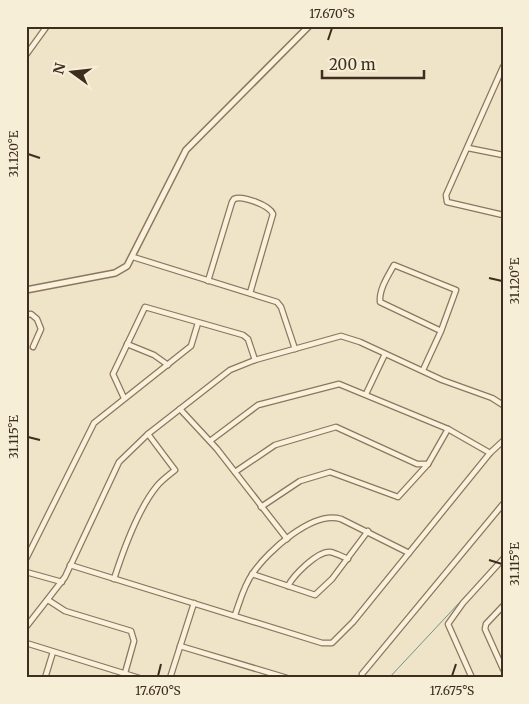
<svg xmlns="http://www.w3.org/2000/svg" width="529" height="704" viewBox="0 0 529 704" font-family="Merriweather,serif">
	<rect width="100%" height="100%" fill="#f0e4c8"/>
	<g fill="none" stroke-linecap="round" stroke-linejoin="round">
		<polyline stroke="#6f938a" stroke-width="1" points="389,678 503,556"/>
		<defs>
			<g id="minor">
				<polyline points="26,55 47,26"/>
				<polyline points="503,67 446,195 447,202 503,215"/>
				<polyline points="468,148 503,155"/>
				<polyline points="133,257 277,302 281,307 295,349"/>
				<path d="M 208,281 L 232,202 L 234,199 C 242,195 269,205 273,214 L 250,293"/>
				<polyline points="26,315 31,314 37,319 41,329 33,347"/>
				<polyline points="127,344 154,355 168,365"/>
				<path d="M 423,370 L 441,331 L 456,290 L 394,265 C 388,276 379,289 380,302 L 441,331"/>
				<polyline points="366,394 385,354"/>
				<polyline points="124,398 113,374 145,307 243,335 248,339 255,360"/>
				<polyline points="180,409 217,449 287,539"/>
				<polyline points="210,441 258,405 339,384 448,429 490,453"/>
				<polyline points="235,472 275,445 336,427 417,464 428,464"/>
				<polyline points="261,507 300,481 330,472 398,497 428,464 448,429"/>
				<polyline points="26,559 94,423 191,346 198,323"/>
				<polyline points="70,565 322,643 332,643 353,622 490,453 503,441"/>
				<polyline points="26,572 62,582"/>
				<polyline points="252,574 315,595 332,579 368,531"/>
				<path d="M 114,579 C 123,551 138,509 157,486 C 162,480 169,475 175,470 L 148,434"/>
				<path d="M 288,586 C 293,576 317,551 330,552 C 336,553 343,557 348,559"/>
				<polyline points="48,600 65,611 131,631 134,641 125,673"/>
				<polyline points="503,606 486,624 485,629 503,669"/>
				<path d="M 235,615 C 240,601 244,585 253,573 C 268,551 313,510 341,519 L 409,553"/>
				<polyline points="26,627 65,577 119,462 148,434 230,370 255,360 341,336 360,342 442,380 492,398 503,405"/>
				<polyline points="26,643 139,678"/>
				<polyline points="180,646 287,678"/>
				<polyline points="362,674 503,504"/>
				<polyline points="45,678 53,652"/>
				<polyline points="170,678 194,603"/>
				<polyline points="472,678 448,624 463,603 503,559"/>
			</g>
			<polyline id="tertiary" points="26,290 115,273 127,266 186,150 309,26"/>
		</defs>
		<use href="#minor" stroke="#8d765c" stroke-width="7"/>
		<use href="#tertiary" stroke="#8d765c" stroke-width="8"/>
		<use href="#minor" stroke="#faf1dc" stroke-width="4.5"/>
		<use href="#tertiary" stroke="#faf1dc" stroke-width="5"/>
	</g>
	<path fill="none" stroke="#3d2e20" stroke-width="2" d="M 328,40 L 332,28M 28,154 L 40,158M 489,278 L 502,281M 28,437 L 40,440M 489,560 L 502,564M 158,676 L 161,664M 452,676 L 456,664"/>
	<rect width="529" height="704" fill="none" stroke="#f7eed8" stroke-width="55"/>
	<g transform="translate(72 72) rotate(285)" stroke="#f7eed8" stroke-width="4" paint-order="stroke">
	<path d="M0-4L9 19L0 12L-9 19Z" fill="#3d2e20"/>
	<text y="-8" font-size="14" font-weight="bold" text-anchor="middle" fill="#3d2e20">N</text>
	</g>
	<path d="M322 70v8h102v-8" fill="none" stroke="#3d2e20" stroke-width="2.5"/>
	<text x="329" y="70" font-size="15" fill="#3d2e20" stroke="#f7eed8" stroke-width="4" paint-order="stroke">200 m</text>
	<rect x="28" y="28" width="474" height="648" fill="none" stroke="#3d2e20" stroke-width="2"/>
	<g font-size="12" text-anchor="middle" fill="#3d2e20">
		<text x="332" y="18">17.670°S</text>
		<text transform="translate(14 154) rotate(-90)" y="4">31.120°E</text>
		<text transform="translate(515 281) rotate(-90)" y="4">31.120°E</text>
		<text transform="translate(14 437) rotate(-90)" y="4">31.115°E</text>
		<text transform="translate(515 564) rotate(-90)" y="4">31.115°E</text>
		<text x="158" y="695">17.670°S</text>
		<text x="452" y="695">17.675°S</text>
	</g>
</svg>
